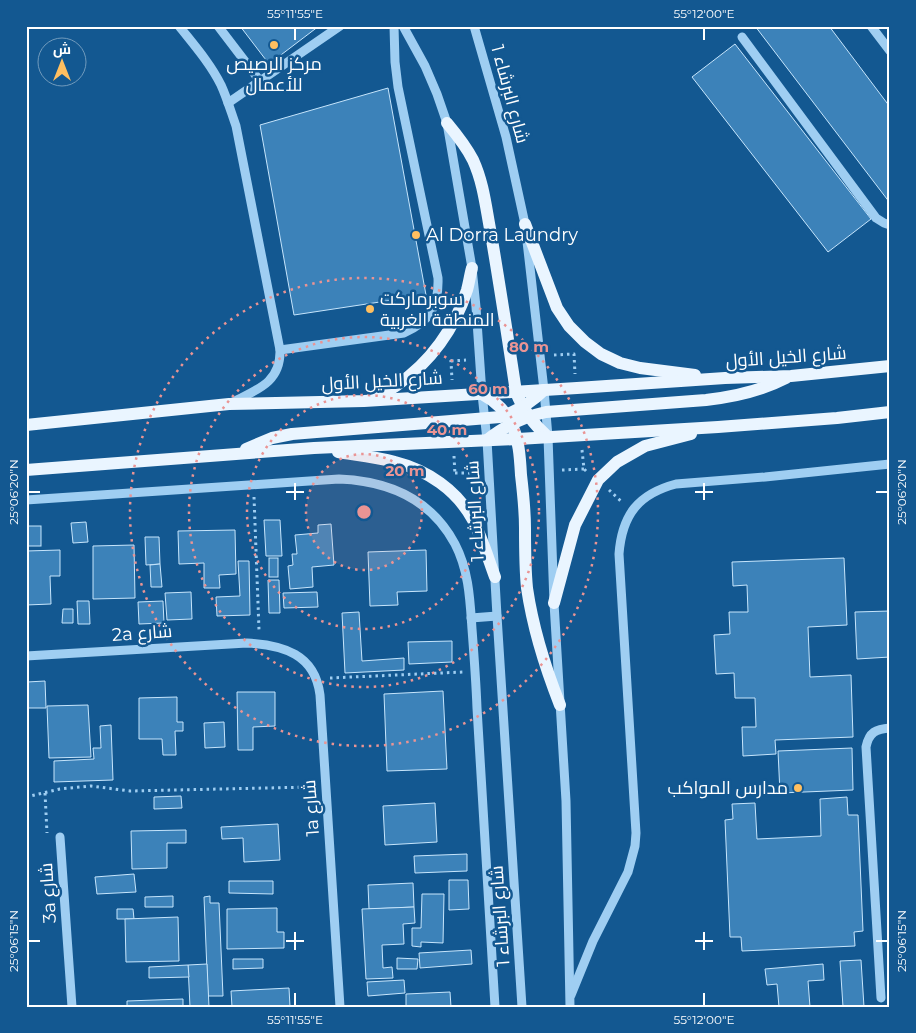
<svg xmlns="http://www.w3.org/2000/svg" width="916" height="1033" viewBox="0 0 916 1033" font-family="Montserrat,Cairo,sans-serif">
	<rect width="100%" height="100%" fill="#135891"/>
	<g fill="#3c82b9" stroke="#c6e5fc">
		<polygon points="240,26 319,26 269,64"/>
		<polygon points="755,26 829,26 890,107 890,203"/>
		<polygon points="735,44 871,219 828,252 692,77"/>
		<polygon points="388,88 426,295 294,315 260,125"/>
		<polygon points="264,520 280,520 282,556 266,556"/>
		<polygon points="86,522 88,542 73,543 71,523"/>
		<polygon points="331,524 334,565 312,567 313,587 290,589 288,566 293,565 292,554 297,554 295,535 318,533 318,525"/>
		<rect x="26" y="526" width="15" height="20"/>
		<polygon points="235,530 236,574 219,575 220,588 204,588 204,563 179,564 178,531"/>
		<polygon points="145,537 159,537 160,564 146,565"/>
		<polygon points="134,545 135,598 93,599 93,546"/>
		<polygon points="60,550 60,576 50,576 51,604 26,605 26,551"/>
		<polygon points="426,550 427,591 397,592 398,605 370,606 368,552"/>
		<rect x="269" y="558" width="9" height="19"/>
		<polygon points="844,558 847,625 808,627 810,677 851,675 853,737 775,740 776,754 743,756 742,727 756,727 755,698 735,698 734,673 716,674 714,635 730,634 729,612 748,612 747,585 733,586 732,562"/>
		<polygon points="238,561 249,561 250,615 217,616 216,597 240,596"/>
		<polygon points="160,564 162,587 151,587 150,565"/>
		<polygon points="268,580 279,580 280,613 269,613"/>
		<polygon points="191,592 192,619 167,620 165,593"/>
		<polygon points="317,592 318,607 284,608 283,593"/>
		<polygon points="77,601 89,601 90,624 78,624"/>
		<polygon points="163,601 164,623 139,624 138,602"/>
		<polygon points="63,609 73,609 73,623 62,623"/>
		<polygon points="890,611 890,657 857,659 855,612"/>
		<polygon points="359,612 362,661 404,658 404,670 345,673 342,613"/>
		<polygon points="452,641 452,662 409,664 408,642"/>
		<polygon points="45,681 46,708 27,708 27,682"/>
		<polygon points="443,691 447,769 387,771 384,694"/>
		<polygon points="237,692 275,692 275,726 253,727 253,750 238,750"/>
		<polygon points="177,697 177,722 183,722 183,731 175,731 176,755 163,755 162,739 139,739 139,698"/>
		<polygon points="88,705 91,757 49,758 47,706"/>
		<polygon points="224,722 225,747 205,748 204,723"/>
		<polygon points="111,725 113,780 54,782 54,761 94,759 93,748 101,748 100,726"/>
		<polygon points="852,748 853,790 780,793 778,751"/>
		<polygon points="181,796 182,808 154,809 154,797"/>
		<polygon points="847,797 848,815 858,815 863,931 854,932 855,946 742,951 741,937 730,937 725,820 733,819 732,804 755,803 757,839 821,836 820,799"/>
		<polygon points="435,803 437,842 385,845 383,806"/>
		<polygon points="278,824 280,860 244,862 243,838 222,839 221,827"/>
		<polygon points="186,830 186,843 167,843 167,868 132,869 131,831"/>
		<polygon points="467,854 467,871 415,873 414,856"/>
		<polygon points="134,874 136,892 97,894 95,877"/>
		<polygon points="449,880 468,880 469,909 449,910"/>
		<polygon points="229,881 273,881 273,894 229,893"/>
		<polygon points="413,883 414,907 369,909 368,885"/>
		<polygon points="422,894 444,894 443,943 421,942 421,947 412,946 412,928 421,928"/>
		<polygon points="173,896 173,907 145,907 145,897"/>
		<polygon points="210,896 210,903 219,903 223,996 208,996 204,897"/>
		<polygon points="414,907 415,923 403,924 404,944 382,945 383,968 392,967 393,978 366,979 362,909"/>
		<polygon points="277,908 277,932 284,932 284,948 227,949 227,909"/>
		<polygon points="117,909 133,909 134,919 117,919"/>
		<polygon points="178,917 179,961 126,962 125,919"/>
		<polygon points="471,950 472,964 420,968 419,953"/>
		<polygon points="397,958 418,959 417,969 397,969"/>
		<polygon points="233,959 263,959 263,968 233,969"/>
		<polygon points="861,960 864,1007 843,1007 840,961"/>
		<polygon points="207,964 209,1007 190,1007 188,965"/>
		<polygon points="823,964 824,980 808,981 810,1007 779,1007 777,984 767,985 765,969"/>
		<polygon points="188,965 189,977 149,978 149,967"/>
		<polygon points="404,980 405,993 368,996 367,982"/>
		<polygon points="289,988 290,1007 232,1007 231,991"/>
		<polygon points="450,992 451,1007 406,1007 406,994"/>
		<polygon points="183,999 183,1007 127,1007 127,1001"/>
	</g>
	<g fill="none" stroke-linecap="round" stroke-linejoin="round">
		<g stroke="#9fcef2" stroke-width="3" stroke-dasharray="2.5 4" stroke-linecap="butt">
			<polyline points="554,355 574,354 575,374"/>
			<polyline points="450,360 451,361 452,380"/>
			<polyline points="451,361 466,360"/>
			<polyline points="582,450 584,469 587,472"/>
			<polyline points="454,456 455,475"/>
			<polyline points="562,470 584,469"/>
			<polyline points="455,473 476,473"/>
			<polyline points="609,490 623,503"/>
			<polyline points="254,497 259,630"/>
			<polyline points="330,678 463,672"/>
			<polyline points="45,793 47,833"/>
			<polyline points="26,797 60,789 91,786 130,791 312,787"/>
		</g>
		<g stroke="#9fcef2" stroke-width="9">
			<path d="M 179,26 C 194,45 210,63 221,85 C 227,98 231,112 236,126 L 280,350 C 281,383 256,390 231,403"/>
			<polyline points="218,26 260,81"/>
			<polyline points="403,26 425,66 437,94 447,123 472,268 476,307 482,394 487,440 497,616 522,1007"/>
			<polyline points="474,26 506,137 525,224 544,390 548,437 554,603 566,801 570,1007"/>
			<polyline points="871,26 890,51"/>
			<polyline points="742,37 876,218 884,223 890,225"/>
			<polyline points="228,103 340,26"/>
			<path d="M 280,350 L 404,333 C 430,321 439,307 438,278 L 398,87 L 395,62 L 394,26"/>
			<path d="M 26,500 L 339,479 C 388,481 431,499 455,544 C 469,571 470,600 472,629 C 474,655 476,682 477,708 C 483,808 489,907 495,1007"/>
			<polyline points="471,618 497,616"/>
			<path d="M 26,656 L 247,643 C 283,645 315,654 320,695 L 340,1007"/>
			<polyline points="60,837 72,1007"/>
			<path d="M 571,995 L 593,941 L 628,872 L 635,846 L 636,833 L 619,554 C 622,515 638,494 676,484 L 765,477 L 890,464"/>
			<path d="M 881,998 L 866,747 C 869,732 876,729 890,728"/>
		</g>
		<g stroke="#eaf5ff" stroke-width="12">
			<path d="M 447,123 C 457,135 466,146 473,160 C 484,184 486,209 491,234 C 500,287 508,339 516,392 C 523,410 533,424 548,437"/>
			<polyline points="525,224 557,308 569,326 585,342 601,354 620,363 640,368 695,375"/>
			<path d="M 482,394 C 495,401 505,410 511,423 C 519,439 520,457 521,475 C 523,492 525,510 525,528 C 525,548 525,568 527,588 C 533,629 545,667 560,705"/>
			<path d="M 373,397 C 381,394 390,390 397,385 C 430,363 455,328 467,290 C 469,283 470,275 472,268"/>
			<polyline points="26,425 229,404 364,401 577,388 725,378 791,376 890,366"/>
			<path d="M 487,440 C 505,425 524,417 546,412 L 706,400 C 734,397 761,391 786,378"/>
			<path d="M 246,449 L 272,438 L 292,434 L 500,417 C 518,411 531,403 544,390"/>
			<path d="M 338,452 C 357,455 377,457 395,462 C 427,470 457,490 473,520 C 482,538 488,558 495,577"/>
			<polyline points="26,470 314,448 518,439 718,427 837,418 890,412"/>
			<polyline points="554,603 575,525 598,480 617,462 645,446 691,434"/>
		</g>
	</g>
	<path fill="none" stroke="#fff" stroke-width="2" d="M 295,28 L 295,40M 704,28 L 704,40M 295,483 L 295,500M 704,483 L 704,500M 28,492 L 40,492M 286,492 L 304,492M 695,492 L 713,492M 876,492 L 888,492M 295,932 L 295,950M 704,932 L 704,950M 28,941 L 40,941M 286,941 L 304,941M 695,941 L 713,941M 876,941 L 888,941M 295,993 L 295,1006M 704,993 L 704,1006"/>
	<circle cx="364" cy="512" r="58" fill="#ea9494" fill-opacity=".12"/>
	<g fill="none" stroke="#ea9494" stroke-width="2.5" stroke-dasharray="2.5 5">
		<circle cx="364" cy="512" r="58"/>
		<circle cx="364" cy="512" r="117"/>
		<circle cx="364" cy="512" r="175"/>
		<circle cx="364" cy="512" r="234"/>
	</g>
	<g fill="#ffbf60" stroke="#135891" stroke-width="2">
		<circle cx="274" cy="45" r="5"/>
		<circle cx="416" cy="235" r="5"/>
		<circle cx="370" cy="309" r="5"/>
		<circle cx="798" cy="788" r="5"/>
	</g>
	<g text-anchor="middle" stroke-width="5" stroke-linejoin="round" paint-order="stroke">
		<g font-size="18" fill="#fff" stroke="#135891" text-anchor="start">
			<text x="274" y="70" text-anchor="middle">مركز الرصيص<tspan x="274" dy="21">للأعمال</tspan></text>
			<text x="426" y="241">Al Dorra Laundry</text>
			<text x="380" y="305">سوبرماركت<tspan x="380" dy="21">المنطقة الغربية</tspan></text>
			<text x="788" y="794" text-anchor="end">مدارس المواكب</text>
		</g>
		<g font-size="18" fill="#fff" stroke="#135891">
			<text transform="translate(510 94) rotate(75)" y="6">شارع البرشاء 1</text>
			<text transform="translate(786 357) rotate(-4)" y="6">شارع الخيل الأول</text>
			<text transform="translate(382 381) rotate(-3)" y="6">شارع الخيل الأول</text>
			<text transform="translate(475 511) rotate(-93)" y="6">شارع البرشاء 1</text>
			<text transform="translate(142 633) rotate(-4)" y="6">2a شارع</text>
			<text transform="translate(311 808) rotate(-94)" y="6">1a شارع</text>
			<text transform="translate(48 893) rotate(-94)" y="6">3a شارع</text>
			<text transform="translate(500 916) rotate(-94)" y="6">شارع البرشاء 1</text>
		</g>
	</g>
	<circle cx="364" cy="512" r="8" fill="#ea9494" stroke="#135891" stroke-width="2.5"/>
	<g font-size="15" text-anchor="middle" font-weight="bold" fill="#ea9494" stroke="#135891" stroke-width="5" stroke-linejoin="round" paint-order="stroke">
		<text x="529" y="352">80 m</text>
		<text x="488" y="394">60 m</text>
		<text x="447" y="435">40 m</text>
		<text x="405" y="476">20 m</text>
	</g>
	<rect width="916" height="1033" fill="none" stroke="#135891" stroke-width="55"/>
	<g transform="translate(62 62)"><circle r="24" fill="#135891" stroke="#719bbd"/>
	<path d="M0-4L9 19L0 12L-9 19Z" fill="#ffbf60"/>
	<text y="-8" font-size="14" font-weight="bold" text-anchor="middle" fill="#ffffff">ش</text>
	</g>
	<rect x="28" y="28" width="860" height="978" fill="none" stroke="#fff" stroke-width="2"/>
	<g font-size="12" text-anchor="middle" fill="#fff">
		<text x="295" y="18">55°11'55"E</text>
		<text x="704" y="18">55°12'00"E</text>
		<text transform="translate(14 492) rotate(-90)" y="4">25°06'20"N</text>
		<text transform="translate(902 492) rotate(-90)" y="4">25°06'20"N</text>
		<text transform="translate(14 941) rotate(-90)" y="4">25°06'15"N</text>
		<text transform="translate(902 941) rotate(-90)" y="4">25°06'15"N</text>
		<text x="295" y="1024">55°11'55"E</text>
		<text x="704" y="1024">55°12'00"E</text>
	</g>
</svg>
